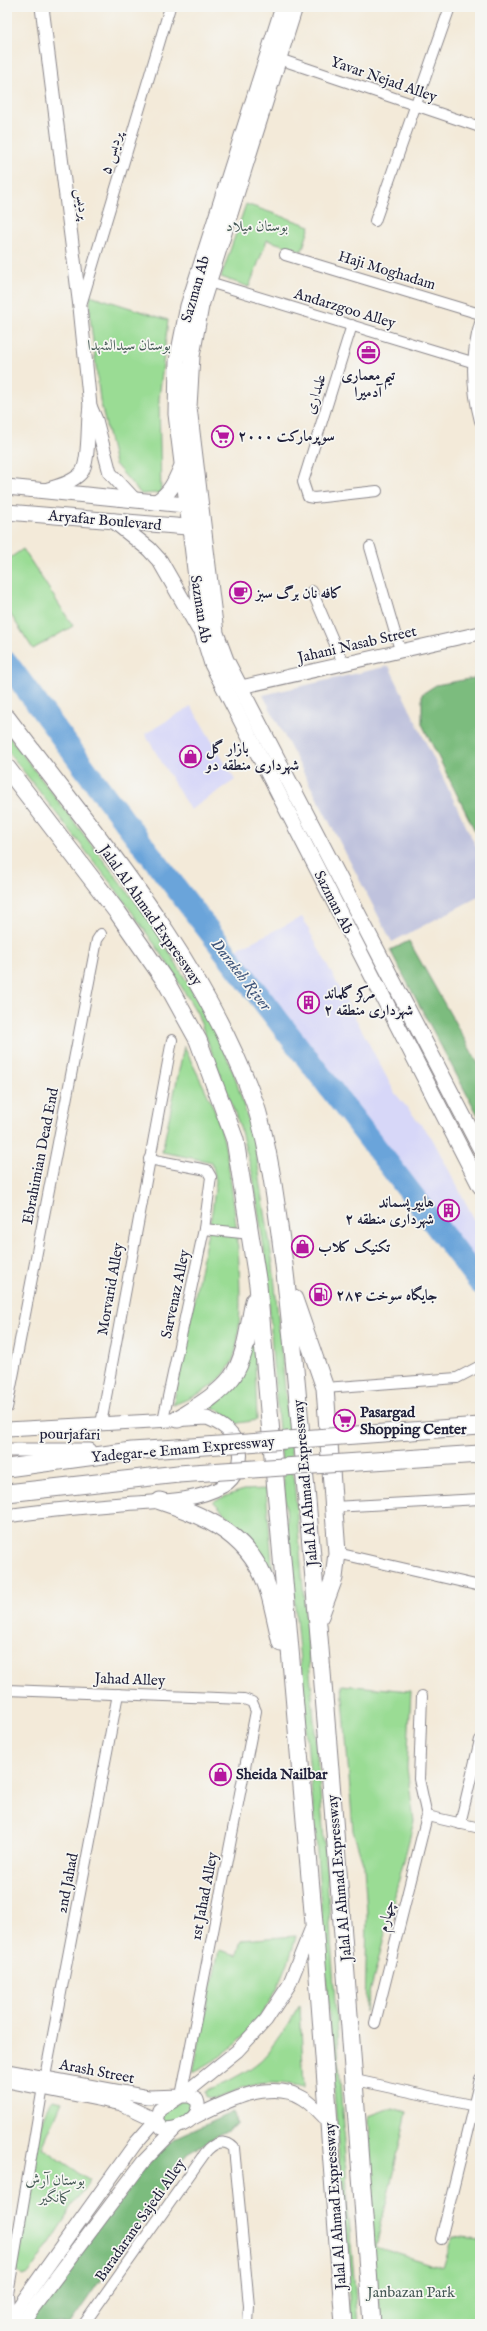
<svg xmlns="http://www.w3.org/2000/svg" width="487" height="2331" viewBox="0 0 487 2331" font-family="'IM FELL English',Amiri,serif">
	<rect width="100%" height="100%" fill="#f6f6f2"/>
	<filter id="ink" filterUnits="userSpaceOnUse"><feTurbulence type="fractalNoise" baseFrequency=".025" numOctaves="2"/><feDisplacementMap in="SourceGraphic" scale="8" xChannelSelector="R" yChannelSelector="G"/><feConvolveMatrix kernelMatrix="1 2 1 2 8 2 1 2 1" color-interpolation-filters="sRGB"/></filter>
	<filter id="wash" filterUnits="userSpaceOnUse"><feTurbulence type="fractalNoise" baseFrequency=".012" numOctaves="4" result="noise"/><feDisplacementMap in="SourceGraphic" scale="16" xChannelSelector="R" yChannelSelector="G"/><feGaussianBlur stdDeviation="0.9" result="paint"/><feColorMatrix in="noise" values="0 0 0 0 0 0 0 0 0 0 0 0 0 0 0 0 0 1.4 0 .05"/><feComposite in="paint" operator="in"/></filter>
	<g filter="url(#wash)">
		<rect width="100%" height="100%" fill="#f3ead9"/>
		<g fill="#d7d7f8">
			<polygon points="191,706 235,780 190,810 145,734"/>
			<polygon points="302,917 395,1093 432,1138 480,1230 480,1276 233,951"/>
		</g>
		<polygon fill="#bfc2dd" points="389,666 480,855 480,896 392,942 263,695"/>
		<g fill="#9adc94" stroke="#5e7f68">
			<polygon points="246,204 310,226 302,251 267,240 249,287 221,277"/>
			<polygon points="90,295 168,320 159,399 161,493 141,494 115,464 100,400 90,316"/>
			<polygon points="23,549 73,626 33,649 7,609 7,560"/>
			<polygon points="7,734 155,928 212,1024 234,1074 254,1139 273,1265 296,1503 327,1877 349,2220 358,2324 351,2324 316,1839 273,1363 267,1269 253,1176 239,1124 197,1013 165,959 117,891 7,750"/>
			<path d="M 184,1046 C 196,1073 213,1101 221,1129 C 233,1173 251,1326 231,1364 C 218,1387 196,1396 173,1405 L 212,1212 L 216,1181 L 212,1162 L 162,1152 Z"/>
			<polygon points="254,1333 257,1420 233,1424 221,1411 205,1406 238,1385"/>
			<polygon points="266,1489 274,1588 264,1558 256,1546 213,1501 243,1490"/>
			<polygon points="342,1685 411,1691 407,1768 414,1821 365,2012 367,1914 364,1866 353,1831"/>
			<path d="M 296,1936 C 282,1994 248,2047 193,2072 L 219,1950 L 237,1955 L 241,1940 Z"/>
			<path d="M 300,2005 L 304,2087 C 280,2082 265,2081 242,2088 C 230,2092 219,2101 206,2098 L 205,2092 C 224,2083 245,2074 261,2060 C 277,2044 288,2024 300,2005 Z"/>
			<polygon points="184,2099 193,2104 189,2117 164,2124 161,2114"/>
			<path d="M 53,2100 L 62,2102 L 42,2148 L 90,2180 L 29,2274 L 22,2276 L 16,2269 C 22,2235 34,2121 53,2100 Z"/>
			<polygon points="393,2108 407,2112 376,2247 443,2268 453,2236 480,2239 480,2324 381,2324 373,2253 369,2117"/>
		</g>
		<g fill="#7bbc7e" stroke="#4e6f5c">
			<polygon points="480,677 480,841 422,724 422,694 436,685"/>
			<polygon points="409,941 480,1067 480,1119 390,950"/>
			<polygon points="234,2112 236,2125 188,2153 70,2324 26,2324 116,2196 174,2139"/>
		</g>
		<g fill="none" stroke-linecap="round" stroke-linejoin="round">
			<polyline stroke="#6aa4da" stroke-width="23" points="7,663 106,797 480,1283"/>
		</g>
	</g>
	<g filter="url(#ink)">
		<g fill="none" stroke-linecap="round" stroke-linejoin="round">
			<defs>
				<g id="minor">
					<polyline points="279,59 480,127"/>
					<polyline points="375,221 450,7"/>
					<polyline points="285,255 480,314"/>
					<polyline points="209,282 472,362"/>
					<polyline points="81,305 170,7"/>
					<path d="M 480,323 C 470,356 471,387 480,421"/>
					<polyline points="352,325 303,482 308,497 314,498 377,491"/>
					<polyline points="370,547 400,650"/>
					<polyline points="312,591 343,663"/>
					<polyline points="149,1159 207,1170 211,1177 204,1229 163,1420"/>
					<polyline points="204,1229 251,1234"/>
					<polyline points="325,1388 457,1378 480,1366"/>
					<polyline points="7,1408 97,940 101,934"/>
					<polyline points="101,1424 172,1040"/>
					<polyline points="333,1507 480,1499"/>
					<polyline points="337,1553 480,1586"/>
					<polyline points="7,1690 244,1699 252,1702 256,1711 181,2096"/>
					<polyline points="427,1816 480,1828"/>
					<polyline points="460,1824 480,1740"/>
					<polyline points="375,2023 427,1816 419,1779 422,1696"/>
					<polyline points="355,2080 480,2107"/>
					<polyline points="441,2239 480,2079"/>
					<polyline points="13,2315 9,2309 8,2294 43,2087 118,1694"/>
					<path d="M 84,2324 L 205,2153 C 213,2143 224,2138 234,2148 L 249,2306 L 248,2324"/>
				</g>
				<g id="tertiary">
					<path d="M 42,7 L 80,307 L 90,406 C 87,422 90,463 81,473 C 72,483 57,486 45,490"/>
					<polyline points="90,406 96,420 110,473 135,500"/>
					<polyline points="241,687 480,633"/>
					<path d="M 7,1429 L 207,1418 C 222,1424 230,1430 238,1444 C 245,1459 236,1479 223,1486 C 194,1503 154,1501 122,1504 C 83,1507 45,1510 7,1516"/>
					<polyline points="7,1450 90,1450"/>
					<polyline points="7,2071 148,2097 181,2096 237,2051 266,2020 289,1985 313,1925"/>
					<polyline points="7,2081 122,2104 156,2120 135,2144 7,2323"/>
					<path d="M 181,2096 L 190,2096 L 197,2100 C 204,2117 177,2132 162,2128 L 156,2120 L 159,2110 Z"/>
					<path d="M 191,2119 C 223,2103 268,2078 303,2098 C 312,2103 321,2114 328,2121"/>
					<polyline points="21,2324 143,2162 176,2128"/>
				</g>
				<g id="secondary">
					<polyline points="283,7 188,306 177,361 176,414 203,635 212,664 480,1186"/>
					<polyline points="295,7 201,306 192,356 189,407 216,633 226,660 480,1148"/>
					<polyline points="7,487 195,506"/>
					<path d="M 156,502 C 170,494 175,482 181,468"/>
					<polyline points="7,512 199,528"/>
					<polyline points="114,521 149,549 160,561 199,629"/>
				</g>
				<g id="trunk">
					<path d="M 7,718 C 99,840 201,957 254,1101 C 267,1138 274,1187 279,1226 C 291,1310 297,1395 305,1479 C 331,1760 351,2042 372,2324"/>
					<polyline points="7,768 118,913 166,982 198,1040 235,1140 258,1285 314,1923 344,2324"/>
					<polyline points="294,1299 325,1388 337,1553 334,1578 320,1616"/>
					<path d="M 178,1419 C 197,1407 218,1395 232,1377 C 246,1358 249,1324 254,1301"/>
					<polyline points="7,1468 132,1451 177,1448"/>
					<polyline points="7,1493 178,1474"/>
					<path d="M 160,1501 C 210,1517 253,1538 269,1592 C 274,1609 277,1626 281,1643"/>
				</g>
			</defs>
			<use href="#minor" stroke="#8a868a" stroke-width="12"/>
			<use href="#tertiary" stroke="#8a868a" stroke-width="15"/>
			<use href="#secondary" stroke="#8a868a" stroke-width="17"/>
			<use href="#trunk" stroke="#8a868a" stroke-width="19"/>
			<use href="#minor" stroke="#fff" stroke-width="10"/>
			<use href="#tertiary" stroke="#fff" stroke-width="13"/>
			<use href="#secondary" stroke="#fff" stroke-width="15"/>
			<use href="#trunk" stroke="#fff" stroke-width="17"/>
			<defs>
				<g id="trunk-bridge">
					<polyline points="177,1448 480,1426"/>
					<polyline points="178,1474 480,1454"/>
				</g>
			</defs>
			<use href="#trunk-bridge" stroke="#8a868a" stroke-width="19" stroke-linecap="butt"/>
			<use href="#trunk-bridge" stroke="#fff" stroke-width="17"/>
		</g>
	</g>
	<defs>
		<symbol id="office-ring" viewBox="-11 -11 22 22"><circle r="9.5" fill="#f6f6f2" stroke="#b5179e" stroke-width="1.5"/><path d="M-6-3h4V-5.5h4V-3h4V5H-6ZM-1-4.5V-3h2v-1.5ZM-6 0V1H6V0Z" fill="#b5179e"/></symbol>
		<symbol id="supermarket-ring" viewBox="-11 -11 22 22"><circle r="9.5" fill="#f6f6f2" stroke="#b5179e" stroke-width="1.5"/><path d="M-6-5.5h2.5l.6 2H6L4.5 2H-2.5L-4.4-4H-6ZM-1.5 3.2a1.3 1.3 0 1 0 .1 0ZM3 3.2a1.3 1.3 0 1 0 .1 0Z" fill="#b5179e"/></symbol>
		<symbol id="cafe-ring" viewBox="-11 -11 22 22"><circle r="9.5" fill="#f6f6f2" stroke="#b5179e" stroke-width="1.5"/><path d="M-5.5-4.5H6V0H3Q3 3.5 0 3.5H-2.5Q-5.5 3.5-5.5 0ZM3-3.2v2h1.7v-2ZM-6 4.5H4V6H-6Z" fill="#b5179e"/></symbol>
		<symbol id="shop-ring" viewBox="-11 -11 22 22"><circle r="9.5" fill="#f6f6f2" stroke="#b5179e" stroke-width="1.5"/><path d="M-5-2.5h2.3a2.7 3.5 0 0 1 5.4 0H5L5.5 6h-11ZM-1.5-2.5h3a1.5 2.3 0 0 0-3 0Z" fill="#b5179e"/></symbol>
		<symbol id="building-ring" viewBox="-11 -11 22 22"><circle r="9.5" fill="#f6f6f2" stroke="#b5179e" stroke-width="1.5"/><path d="M-4-6H4V6H1V3H-1V6H-4ZM-2.5-4.3h1.7v1.8h-1.7ZM.8-4.3h1.7v1.8H.8ZM-2.5-1h1.7V.8h-1.7ZM.8-1h1.7V.8H.8Z" fill="#b5179e"/></symbol>
		<symbol id="fuel-ring" viewBox="-11 -11 22 22"><circle r="9.5" fill="#f6f6f2" stroke="#b5179e" stroke-width="1.5"/><path d="M-5.5-6h7V0h2V4h1.3V-2.5L3-4.5l.8-.8L6-3V5H2.5V1h-1V6h-7ZM-4.2-4.7v3.2H.2V-4.7Z" fill="#b5179e"/></symbol>
	</defs>
	<g fill-rule="evenodd">
		<use href="#office-ring" x="356" y="340" width="25" height="25"/>
		<use href="#supermarket-ring" x="210" y="424" width="25" height="25"/>
		<use href="#cafe-ring" x="228" y="580" width="25" height="25"/>
		<use href="#shop-ring" x="178" y="744" width="25" height="25"/>
		<use href="#building-ring" x="296" y="990" width="25" height="25"/>
		<use href="#building-ring" x="436" y="1198" width="25" height="25"/>
		<use href="#shop-ring" x="290" y="1234" width="25" height="25"/>
		<use href="#fuel-ring" x="308" y="1282" width="25" height="25"/>
		<use href="#supermarket-ring" x="332" y="1408" width="25" height="25"/>
		<use href="#shop-ring" x="208" y="1762" width="25" height="25"/>
	</g>
	<g text-anchor="middle" stroke-width="3.5" stroke-linejoin="round" paint-order="stroke">
		<g font-size="15" fill="#22223b" stroke="#f6f6f2">
			<text transform="translate(384 79) rotate(19)" y="5">Yavar Nejad Alley</text>
			<text transform="translate(111 153) rotate(-73)" y="5">پردیس ۵</text>
			<text transform="translate(83 204) rotate(83)" y="5">پردیس</text>
			<text transform="translate(387 270) rotate(17)" y="5">Haji Moghadam</text>
			<text transform="translate(195 289) rotate(-74)" y="5">Sazman Ab</text>
			<text transform="translate(345 308) rotate(17)" y="5">Andarzgoo Alley</text>
			<text transform="translate(315 394) rotate(-73)" y="5">علمداری</text>
			<text transform="translate(105 520) rotate(5)" y="5">Aryafar Boulevard</text>
			<text transform="translate(201 609) rotate(81)" y="5">Sazman Ab</text>
			<text transform="translate(357 644) rotate(-13)" y="5">Jahani Nasab Street</text>
			<text transform="translate(334 902) rotate(63)" y="5">Sazman Ab</text>
			<text transform="translate(151 915) rotate(55)" y="5">Jalal Al Ahmad Expressway</text>
			<text transform="translate(40 1156) rotate(-79)" y="5">Ebrahimian Dead End</text>
			<text transform="translate(110 1289) rotate(-80)" y="5">Morvarid Alley</text>
			<text transform="translate(175 1294) rotate(-78)" y="5">Sarvenaz Alley</text>
			<text transform="translate(70 1434) rotate(1)" y="5">pourjafari</text>
			<text transform="translate(183 1449) rotate(-5)" y="5">Yadegar-e Emam Expressway</text>
			<text transform="translate(305 1483) rotate(-95)" y="5">Jalal Al Ahmad Expressway</text>
			<text transform="translate(130 1679) rotate(2)" y="5">Jahad Alley</text>
			<text transform="translate(339 1878) rotate(-95)" y="5">Jalal Al Ahmad Expressway</text>
			<text transform="translate(67 1883) rotate(-79)" y="5">2nd Jahad</text>
			<text transform="translate(204 1896) rotate(-79)" y="5">1st Jahad Alley</text>
			<text transform="translate(386 1916) rotate(-76)" y="5">چهارم</text>
			<text transform="translate(97 2071) rotate(11)" y="5">Arash Street</text>
			<text transform="translate(335 2206) rotate(-94)" y="5">Jalal Al Ahmad Expressway</text>
			<text transform="translate(140 2220) rotate(-55)" y="5">Baradarane Sajedi Alley</text>
		</g>
		<g font-size="15" fill="#465a56" stroke="#f6f6f2">
			<text x="257" y="231">بوستان میلاد</text>
			<text x="129" y="350">بوستان سیدالشهدا</text>
			<text x="55" y="2185">بوستان آرش<tspan x="55" dy="17">کمانگیر</tspan></text>
			<text x="411" y="2297">Janbazan Park</text>
		</g>
		<g font-size="15" font-weight="bold" fill="#22223b" stroke="#f6f6f2" text-anchor="start">
			<text x="368" y="380" text-anchor="middle">تیم معماری<tspan x="368" dy="17">آدمیرا</tspan></text>
			<text x="238" y="441">سوپرمارکت ۲۰۰۰</text>
			<text x="256" y="598">کافه نان برگ سبز</text>
			<text x="206" y="753">بازار گل<tspan x="206" dy="17">شهرداری منطقه دو</tspan></text>
			<text x="324" y="998">مرکز گلماند<tspan x="324" dy="17">شهرداری منطقه ۲</tspan></text>
			<text x="434" y="1207" text-anchor="end">هایپر پسماند<tspan x="434" dy="17">شهرداری منطقه ۲</tspan></text>
			<text x="318" y="1252">تکنیک کلاب</text>
			<text x="336" y="1300">جایگاه سوخت ۲۸۴</text>
			<text x="360" y="1417">Pasargad<tspan x="360" dy="17">Shopping Center</tspan></text>
			<text x="236" y="1779">Sheida Nailbar</text>
		</g>
		<g font-size="16" font-style="italic" fill="#3f567b" stroke="#f6f6f2">
			<text transform="translate(242 974) rotate(52)" y="6">Darakeh River</text>
		</g>
	</g>
	<rect width="487" height="2331" fill="none" stroke="#f6f6f2" stroke-width="24"/>
</svg>
